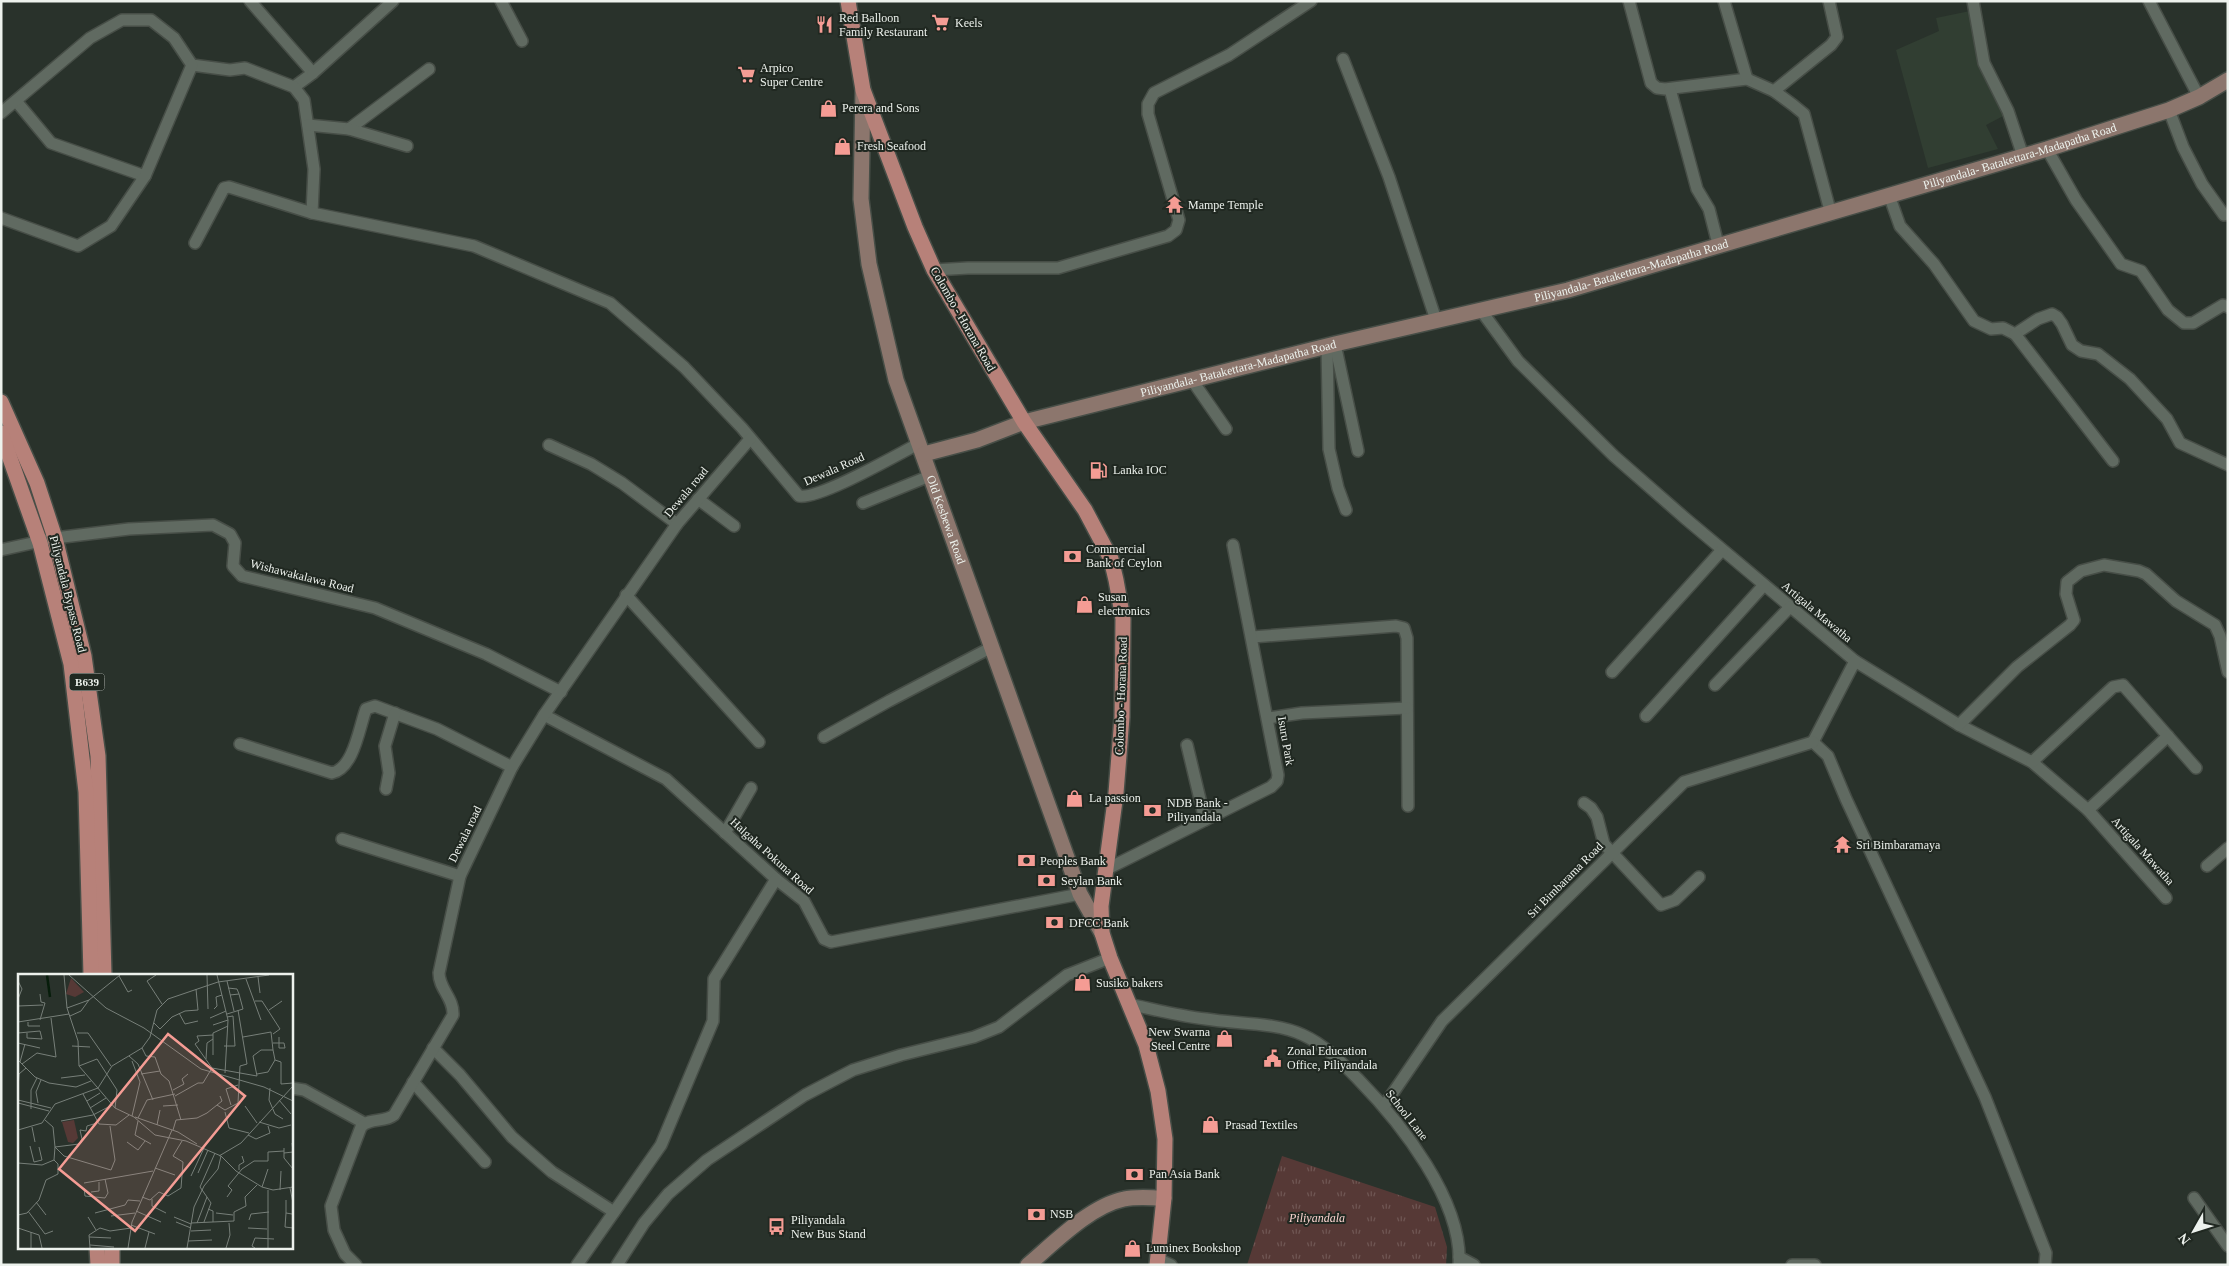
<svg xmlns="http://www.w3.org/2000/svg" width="2229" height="1266" viewBox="0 0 2229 1266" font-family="Georgia,serif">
	<defs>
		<pattern id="grass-tufts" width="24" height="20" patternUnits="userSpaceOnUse" patternTransform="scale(1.25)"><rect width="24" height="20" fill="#563936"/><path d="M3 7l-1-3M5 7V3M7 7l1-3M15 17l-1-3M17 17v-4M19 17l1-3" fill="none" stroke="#6f5653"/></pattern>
	</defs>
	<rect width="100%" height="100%" fill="#29322b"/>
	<polygon fill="#313e32" points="1970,11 2007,114 1986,125 1998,149 1928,168 1896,50 1939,31 1936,18"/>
	<polygon fill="url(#grass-tufts)" points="1282,1156 1435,1207 1447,1247 1446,1265 1247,1265"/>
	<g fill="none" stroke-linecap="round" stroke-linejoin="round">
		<defs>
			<g id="street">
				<polyline points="250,1 313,73 294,87"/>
				<polyline points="501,1 522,41"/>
				<polyline points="1629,1 1651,83 1657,88 1665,89 1747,79 1774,91 1793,105 1804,114 1831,214"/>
				<polyline points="1724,1 1747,79"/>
				<polyline points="1973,1 1984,63 2008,111 2023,156"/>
				<polyline points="2149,1 2199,97"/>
				<polyline points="1343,59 1389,177 1436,320"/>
				<polyline points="313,73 393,1"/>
				<polyline points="1670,89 1697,189 1709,209 1718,244"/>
				<polyline points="1774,91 1831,45 1837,37 1829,1"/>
				<polyline points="16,101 51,143 145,176"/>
				<polyline points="2169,110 2183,147 2202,184 2224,215"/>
				<polyline points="1,113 90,38 122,20 151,20 174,38 192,65 230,70 245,68 294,87 304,100 314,169 312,213"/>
				<polyline points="308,125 349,129 429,69"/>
				<polyline points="349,129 407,146"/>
				<polyline points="2047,149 2076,200 2121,264 2141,271 2168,310 2184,323 2193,323 2223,305 2228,307"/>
				<polyline points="1889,195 1900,226 1934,264 1974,321 1991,329 2003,328 2015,334 2038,319 2052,314 2057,317 2062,324 2072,345 2081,351 2098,354 2130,379 2167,419 2180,443 2228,465"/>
				<polyline points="1,218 78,246 111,226 145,176 192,65"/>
				<path d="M 195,243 L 224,188 L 229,187 L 312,213 L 474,246 L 610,303 L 684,367 L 742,428 L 799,496 C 819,500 898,454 920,443"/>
				<polyline points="934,270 968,268 1058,268 1168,236 1176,230 1179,220 1148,114 1148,104 1154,93 1229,55 1311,1"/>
				<polyline points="1480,309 1518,361 1614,456 1686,519 1855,661 1959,725 2032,762 2088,810 2166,898"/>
				<polyline points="2015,334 2113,461"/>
				<polyline points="1335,344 1358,451"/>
				<polyline points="1327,346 1329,449 1338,488 1346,510"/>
				<polyline points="1192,380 1226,429"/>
				<polyline points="549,445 591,464 622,483 677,524"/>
				<polyline points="698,499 734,526"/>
				<polyline points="863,503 932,475"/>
				<polyline points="1,550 55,538 129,529 213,525 230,534 235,543 233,566 242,576 375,608 486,654 561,692"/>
				<polyline points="626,595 759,742"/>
				<polyline points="1252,637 1396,626 1404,628 1407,638 1408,806"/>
				<polyline points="1612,672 1722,550"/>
				<polyline points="1715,685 1790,607"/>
				<polyline points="544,715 666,779 776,879 804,901 824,939 831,942 1080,894"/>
				<polyline points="1646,716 1764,585"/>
				<polyline points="1268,718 1302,713 1407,708"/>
				<polyline points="1959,725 2017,667 2070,625 2074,620 2066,594 2067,582 2081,571 2104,565 2139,571 2146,574 2176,601 2215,625 2220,636 2228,672"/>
				<polyline points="824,737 889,701 992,647"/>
				<polyline points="1813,742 1828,756 1846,799 1985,1097 2046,1253 2045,1265"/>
				<polyline points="1813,742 1855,661"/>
				<path d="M 240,744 L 332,773 C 354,768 359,728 366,709 L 375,706 L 437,729 L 512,767"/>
				<polyline points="1187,745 1205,820"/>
				<polyline points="2032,762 2113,687 2123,685 2196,768"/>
				<polyline points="386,789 389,773 385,746 395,713"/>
				<polyline points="1584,803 1591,808 1597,817 1604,844 1661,905 1675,900 1699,877"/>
				<polyline points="2088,810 2168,736"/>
				<polyline points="725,833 751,788"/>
				<polyline points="342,839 460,876"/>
				<polyline points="2207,866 2228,848"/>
				<polyline points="1105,870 1271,787 1277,781 1278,775 1233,545"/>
				<path d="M 1128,1004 C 1153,1009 1179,1016 1206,1019 C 1235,1024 1275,1022 1303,1035 C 1325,1045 1341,1062 1358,1079 C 1401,1123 1463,1201 1459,1265"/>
				<polyline points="433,1048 460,1075 512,1137 552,1172 614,1212"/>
				<polyline points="413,1082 485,1162"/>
				<polyline points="291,1088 304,1090 364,1123"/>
				<polyline points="1384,1106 1442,1021 1684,782 1813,742"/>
				<polyline points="2194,1198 2228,1246"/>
				<polyline points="1459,1257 1474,1265"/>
				<polyline points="1158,1259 1171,1265"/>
				<path d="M 356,1265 L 345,1254 L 334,1230 L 331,1206 L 361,1127 C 370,1117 384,1123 394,1115 L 453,1015 C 454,998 439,989 439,973 L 460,876 L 512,767 L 544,715 L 677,524 L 750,439"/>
				<polyline points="577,1265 661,1145 713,1021 714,979 776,879"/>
				<polyline points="617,1265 644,1223 668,1194 707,1160 805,1095 853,1070 901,1055 974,1037 999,1027 1067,975 1110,958"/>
				<polyline points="1792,1265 1815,1265"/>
			</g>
			<g id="secondary">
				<path id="s1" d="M 863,90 L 861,199 L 869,264 L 896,380 L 1080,894 L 1102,933"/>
				<path id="s2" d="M 924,454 L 977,440 L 1024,422 L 1335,344 L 1568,290 L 2047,149 L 2169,110 L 2199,97 L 2228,80"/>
				<path d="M 1028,1265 C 1054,1243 1090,1206 1124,1199 C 1137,1196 1151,1198 1164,1198"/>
			</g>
			<g id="primary">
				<polyline points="848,1 863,90 915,227 934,270 1024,422 1085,510 1111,559 1116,580 1123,619 1122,717 1116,793 1101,906 1102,933 1110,958 1146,1045 1158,1091 1165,1139 1164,1198 1157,1265"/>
				<polyline points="1,402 37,483 55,538 84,656 98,756 104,975"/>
				<polyline points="1,433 40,543 71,664 86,792 91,975"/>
				<polyline points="97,1247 98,1265"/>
				<polyline points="112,1247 112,1265"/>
			</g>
		</defs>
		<use href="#street" stroke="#474e47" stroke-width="14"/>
		<use href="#secondary" stroke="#474e47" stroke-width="18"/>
		<use href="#primary" stroke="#474e47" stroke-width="18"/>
		<use href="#street" stroke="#606a61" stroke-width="11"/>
		<use href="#secondary" stroke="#8c766d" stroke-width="15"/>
		<use href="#primary" stroke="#b78179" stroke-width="15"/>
	</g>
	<defs>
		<symbol id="supermarket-bare" viewBox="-9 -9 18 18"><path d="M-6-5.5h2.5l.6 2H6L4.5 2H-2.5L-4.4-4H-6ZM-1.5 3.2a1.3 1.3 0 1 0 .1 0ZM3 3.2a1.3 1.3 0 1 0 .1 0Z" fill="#f59c94" stroke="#202821" stroke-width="2.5" paint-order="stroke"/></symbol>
		<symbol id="restaurant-bare" viewBox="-9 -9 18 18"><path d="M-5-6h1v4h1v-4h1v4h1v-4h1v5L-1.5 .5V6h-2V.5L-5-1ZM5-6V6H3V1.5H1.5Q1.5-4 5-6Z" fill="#f59c94" stroke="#202821" stroke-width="2.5" paint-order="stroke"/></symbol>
		<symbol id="shop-bare" viewBox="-9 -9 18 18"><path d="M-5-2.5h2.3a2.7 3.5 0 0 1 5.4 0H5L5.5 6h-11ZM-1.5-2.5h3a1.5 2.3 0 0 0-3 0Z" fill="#f59c94" stroke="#202821" stroke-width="2.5" paint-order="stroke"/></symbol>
		<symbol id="temple-bare" viewBox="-9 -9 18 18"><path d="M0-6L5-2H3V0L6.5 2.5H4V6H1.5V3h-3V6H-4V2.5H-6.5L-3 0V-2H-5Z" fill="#f59c94" stroke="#202821" stroke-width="2.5" paint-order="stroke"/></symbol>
		<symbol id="fuel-bare" viewBox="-9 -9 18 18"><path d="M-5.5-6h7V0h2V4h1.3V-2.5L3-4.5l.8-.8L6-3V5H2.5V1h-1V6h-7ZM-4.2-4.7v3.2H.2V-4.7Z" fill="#f59c94" stroke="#202821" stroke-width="2.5" paint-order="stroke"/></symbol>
		<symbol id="bank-bare" viewBox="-9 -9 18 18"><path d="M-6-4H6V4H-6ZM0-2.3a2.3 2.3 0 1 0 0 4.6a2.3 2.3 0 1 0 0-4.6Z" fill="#f59c94" stroke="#202821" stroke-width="2.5" paint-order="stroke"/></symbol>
		<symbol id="civic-bare" viewBox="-9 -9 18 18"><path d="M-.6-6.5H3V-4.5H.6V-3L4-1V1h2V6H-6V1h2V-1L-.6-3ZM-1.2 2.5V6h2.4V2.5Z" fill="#f59c94" stroke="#202821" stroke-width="2.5" paint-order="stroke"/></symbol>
		<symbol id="bus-bare" viewBox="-9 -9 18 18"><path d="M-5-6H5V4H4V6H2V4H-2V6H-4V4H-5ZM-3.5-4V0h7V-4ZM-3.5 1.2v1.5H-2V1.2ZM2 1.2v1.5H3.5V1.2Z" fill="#f59c94" stroke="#202821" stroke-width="2.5" paint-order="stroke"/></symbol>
	</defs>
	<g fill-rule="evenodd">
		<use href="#supermarket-bare" x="928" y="10" width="25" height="25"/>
		<use href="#restaurant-bare" x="812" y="12" width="25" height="25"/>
		<use href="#supermarket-bare" x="734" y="62" width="25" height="25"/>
		<use href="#shop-bare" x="816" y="96" width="25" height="25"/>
		<use href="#shop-bare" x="830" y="134" width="25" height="25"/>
		<use href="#temple-bare" x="1162" y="192" width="25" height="25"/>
		<use href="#fuel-bare" x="1086" y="458" width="25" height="25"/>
		<use href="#bank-bare" x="1060" y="544" width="25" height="25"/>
		<use href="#shop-bare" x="1072" y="592" width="25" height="25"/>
		<use href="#shop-bare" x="1062" y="786" width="25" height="25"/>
		<use href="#bank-bare" x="1140" y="798" width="25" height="25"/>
		<use href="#temple-bare" x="1830" y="832" width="25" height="25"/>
		<use href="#bank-bare" x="1014" y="848" width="25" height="25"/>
		<use href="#bank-bare" x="1034" y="868" width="25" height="25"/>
		<use href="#bank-bare" x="1042" y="910" width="25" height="25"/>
		<use href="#shop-bare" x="1070" y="970" width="25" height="25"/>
		<use href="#shop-bare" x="1212" y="1026" width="25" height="25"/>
		<use href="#civic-bare" x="1260" y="1046" width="25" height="25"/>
		<use href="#shop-bare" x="1198" y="1112" width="25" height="25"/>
		<use href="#bank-bare" x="1122" y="1162" width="25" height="25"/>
		<use href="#bank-bare" x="1024" y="1202" width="25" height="25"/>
		<use href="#bus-bare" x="764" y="1214" width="25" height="25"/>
		<use href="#shop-bare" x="1120" y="1236" width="25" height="25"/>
	</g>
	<g text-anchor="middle" stroke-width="4" stroke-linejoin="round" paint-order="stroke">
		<rect fill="#202821" stroke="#b0b5b0" stroke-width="1" x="69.5" y="673.5" width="35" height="17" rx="4"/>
		<g font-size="11" font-weight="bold" fill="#edf2ed">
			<text x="87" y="686">B639</text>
		</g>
		<g font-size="12" fill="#edf2ed" stroke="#202821" text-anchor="start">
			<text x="839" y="22">Red Balloon<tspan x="839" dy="14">Family Restaurant</tspan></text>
			<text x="955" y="27">Keels</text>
			<text x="760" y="72">Arpico<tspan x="760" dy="14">Super Centre</tspan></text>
			<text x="842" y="112">Perera and Sons</text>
			<text x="857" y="150">Fresh Seafood</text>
			<text x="1188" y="209">Mampe Temple</text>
			<text x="1113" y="474">Lanka IOC</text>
			<text x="1086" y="553">Commercial<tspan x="1086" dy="14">Bank of Ceylon</tspan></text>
			<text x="1098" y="601">Susan<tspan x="1098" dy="14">electronics</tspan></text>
			<text x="1089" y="802">La passion</text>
			<text x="1167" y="807">NDB Bank -<tspan x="1167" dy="14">Piliyandala</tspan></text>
			<text x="1856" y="849">Sri Bimbaramaya</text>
			<text x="1040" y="865">Peoples Bank</text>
			<text x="1061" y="885">Seylan Bank</text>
			<text x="1069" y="927">DFCC Bank</text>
			<text x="1096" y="987">Susiko bakers</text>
			<text x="1210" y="1036" text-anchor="end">New Swarna<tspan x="1210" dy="14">Steel Centre</tspan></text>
			<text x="1287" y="1055">Zonal Education<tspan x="1287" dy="14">Office, Piliyandala</tspan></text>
			<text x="1225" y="1129">Prasad Textiles</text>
			<text x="1149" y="1178">Pan Asia Bank</text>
			<text x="1050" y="1218">NSB</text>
			<text x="791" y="1224">Piliyandala<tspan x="791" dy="14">New Bus Stand</tspan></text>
			<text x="1146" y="1252">Luminex Bookshop</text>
		</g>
		<g font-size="12" fill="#edf2ed" stroke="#202821">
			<text dy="4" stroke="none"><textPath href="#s2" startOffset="1136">Piliyandala- Batakettara-Madapatha Road</textPath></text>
			<text dy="4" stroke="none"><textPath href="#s2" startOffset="731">Piliyandala- Batakettara-Madapatha Road</textPath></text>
			<text transform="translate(963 319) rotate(60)" y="4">Colombo - Horana Road</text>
			<text dy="4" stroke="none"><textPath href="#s2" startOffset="326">Piliyandala- Batakettara-Madapatha Road</textPath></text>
			<text transform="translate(834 469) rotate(-24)" y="4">Dewala Road</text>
			<text transform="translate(686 492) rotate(-50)" y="4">Dewala road</text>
			<text dy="4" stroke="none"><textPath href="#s1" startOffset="442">Old Kesbewa Road</textPath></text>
			<text transform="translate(302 576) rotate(14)" y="4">Wishawakalawa Road</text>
			<text transform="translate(68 594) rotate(76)" y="4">Piliyandala Bypass Road</text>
			<text transform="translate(1817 612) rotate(40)" y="4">Artigala Mawatha</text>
			<text transform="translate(1121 696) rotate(-88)" y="4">Colombo - Horana Road</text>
			<text transform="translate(1286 741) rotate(80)" y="4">Isuru Park</text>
			<text transform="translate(465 834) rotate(-64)" y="4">Dewala road</text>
			<text transform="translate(2143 851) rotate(48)" y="4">Artigala Mawatha</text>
			<text transform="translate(772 856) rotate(42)" y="4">Halgaha Pokuna Road</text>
			<text transform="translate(1565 880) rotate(-45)" y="4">Sri Bimbarama Road</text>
			<text transform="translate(1407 1115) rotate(52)" y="4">School Lane</text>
		</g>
		<g font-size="12" font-style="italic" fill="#fad3cf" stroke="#202821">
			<text x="1317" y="1222">Piliyandala</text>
		</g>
	</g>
	<g transform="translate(18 974)">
		<rect width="275" height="275" fill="#29322b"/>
		<path d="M 53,4 L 66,18 L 57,23 L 48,20 Z" fill="#563936"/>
		<path d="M 56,146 L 60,164 L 55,169 L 50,168 L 44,148 Z" fill="#563936"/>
		<path fill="none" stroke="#071d0b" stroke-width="2.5" d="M 29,1 L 32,23"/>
		<path fill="none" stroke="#777f79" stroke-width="1" d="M 46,1 L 49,34 L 60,67 L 61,92 L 97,134 L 116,143 L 137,161 L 168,167 L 203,182 L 218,197 L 244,213 L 255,216 L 275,213M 51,1 L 88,34 L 126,54 L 183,95 L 246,113 L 275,127M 138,1 L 129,7 L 144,30M 189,1 L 190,35M 199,1 L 210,46 L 207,99M 101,2 L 110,18 L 114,16M 240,3 L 242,19M 228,5 L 243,46M 0,7 L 4,15 L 0,25M 209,7 L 216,37M 210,14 L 219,15 L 221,20 L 212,21M 22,20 L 23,28 L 27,29 L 22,46M 237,27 L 244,27 L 262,55 L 255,60M 0,32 L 25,31M 49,34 L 71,26 L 102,1M 196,35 L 199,32 L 198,23 L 204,21M 251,36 L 264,27M 161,39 L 167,50 L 180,47M 209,40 L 225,35 L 221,20M 52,42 L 63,37 L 71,26M 192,44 L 208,37M 0,48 L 51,40M 10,48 L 10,52 L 22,52M 136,49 L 142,55 L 154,43 L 167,37 L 180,36 L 178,15M 195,51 L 210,46M 0,59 L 22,57 L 24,65 L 9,64 L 9,59M 59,59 L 70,59 L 93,92M 225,63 L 253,58 L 255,76M 0,69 L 22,74M 255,69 L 266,69 L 267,74 L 261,74 L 261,63M 54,72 L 72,73M 206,72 L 217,72 L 215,42 L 209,43M 124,74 L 128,82 L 137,83 L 143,100 L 151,107 L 163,146M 195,81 L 195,59 L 210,52M 111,82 L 120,90 L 135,126M 188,85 L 189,69 L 195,65M 0,86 L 17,103 L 31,109 L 58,113 L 73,107M 114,87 L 122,108 L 114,142M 2,88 L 7,70M 4,90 L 19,79 L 38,83 L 33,44M 61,92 L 79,85 L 99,116 L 97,134M 194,94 L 177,70 L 181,67 L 179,62 L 195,61M 123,100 L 142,97M 239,100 L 250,98 L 257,86M 43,104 L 67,101M 252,114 L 251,126 L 257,140 L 265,145M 0,115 L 1,100 L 8,94M 155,116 L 166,110 L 164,105 L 170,100M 65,120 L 81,150 L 98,151 L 111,141M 157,122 L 180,109 L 185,109 L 194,94 L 239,102 L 235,82 L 243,76 L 255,76 L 257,86 L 263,88 L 263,110 L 275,109M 0,126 L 33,134M 261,126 L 273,140M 69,127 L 82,119M 0,129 L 31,137M 20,129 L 18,118 L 23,106M 199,131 L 207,136 L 220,129 L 222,92 L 229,90 L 220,36M 213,131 L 208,115 L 220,111M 145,132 L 160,131M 227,132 L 239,149M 72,134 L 88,124M 13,135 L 13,116 L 19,104M 207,138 L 211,154 L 231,159M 117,143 L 160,158 L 179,170M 120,144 L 129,126 L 157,120M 27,146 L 35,153 L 37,173 L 46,182 L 93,196M 43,147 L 75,141 L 94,131M 120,147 L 117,161 L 133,170M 241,148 L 261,154 L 273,151M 139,151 L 142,136M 92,152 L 97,186 L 93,196M 14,153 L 17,168M 0,156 L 24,149 L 37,130 L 80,114 L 94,92 L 124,74 L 132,63 L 139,36 L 150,25 L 200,8 L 251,1M 155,156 L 158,146 L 179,144 L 189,139 L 204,127 L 202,122M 230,161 L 238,165 L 252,159 L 250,152M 109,168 L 120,176 L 127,167M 12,172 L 16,188 L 24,186 L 21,173M 266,174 L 266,184 L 275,195M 266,179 L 275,178 L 274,169M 201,182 L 223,169 L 275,112M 36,186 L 37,173 L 61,170 L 64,165 L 62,156 L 68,157 L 69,152 L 79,149M 0,189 L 24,191 L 36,186M 137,194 L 157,201M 221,196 L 221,191 L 226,188 L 224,182M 180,199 L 190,176M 173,202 L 186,174M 66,209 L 135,197M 244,213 L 250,195M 66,214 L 67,222 L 87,224 L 90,219 L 87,205M 272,214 L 275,229M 250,216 L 250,274M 262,216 L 263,197M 73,218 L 81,217 L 81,208M 124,223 L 132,226 L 141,218 L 150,222 L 163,214 L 165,188 L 155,182 L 164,167M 209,223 L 214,216 L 210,212 L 224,195 L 236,187 L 250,187 L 250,178 L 266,177M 134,225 L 134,232 L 148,239M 268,226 L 268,239 L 274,240M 18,228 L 28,241M 190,235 L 195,237 L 195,248M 10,237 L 27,260 L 35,257M 118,237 L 143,248M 77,239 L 107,231 L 110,226 L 122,227M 198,239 L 215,241M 268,239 L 267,253 L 275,254M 0,241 L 9,239 L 21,226 L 28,206 L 40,200 L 40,190 L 36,186M 93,242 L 117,239M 70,243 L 78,256M 156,243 L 173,250M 231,246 L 233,240 L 251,238M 216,247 L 216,238 L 228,232 L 227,223 L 239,211M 158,248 L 173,254M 186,248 L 193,229 L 189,223M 173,249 L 216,247M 179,249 L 189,223 L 182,213 L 197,179M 113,251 L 137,260M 0,254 L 21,261 L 24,274M 230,254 L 249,255M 173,257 L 193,256M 13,258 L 13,274M 71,263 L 93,264M 170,267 L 194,266M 72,271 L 96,273M 72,274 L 71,261 L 82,254 L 92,257 L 113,254M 110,274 L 114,248 L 154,156M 127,274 L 131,258M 169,274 L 176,233 L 186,212 L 200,195 L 203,182M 208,274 L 212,261 L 211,249M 237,274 L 234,272 L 237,264 L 256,265"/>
		<path fill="#f59c94" fill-opacity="0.15" stroke="#f59c94" stroke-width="2.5" d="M 150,60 L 227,122 L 117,257 L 41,195 Z"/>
		<rect width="275" height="275" fill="none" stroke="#edf2ed" stroke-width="2.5"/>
	</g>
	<rect width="2229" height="1266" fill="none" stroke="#edf2ed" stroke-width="5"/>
	<g transform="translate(2194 1231) rotate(231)" stroke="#202821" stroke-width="4" paint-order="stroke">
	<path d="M0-4L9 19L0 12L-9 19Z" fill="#edf2ed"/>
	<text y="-8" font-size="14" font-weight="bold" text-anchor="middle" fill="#edf2ed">N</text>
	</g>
</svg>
